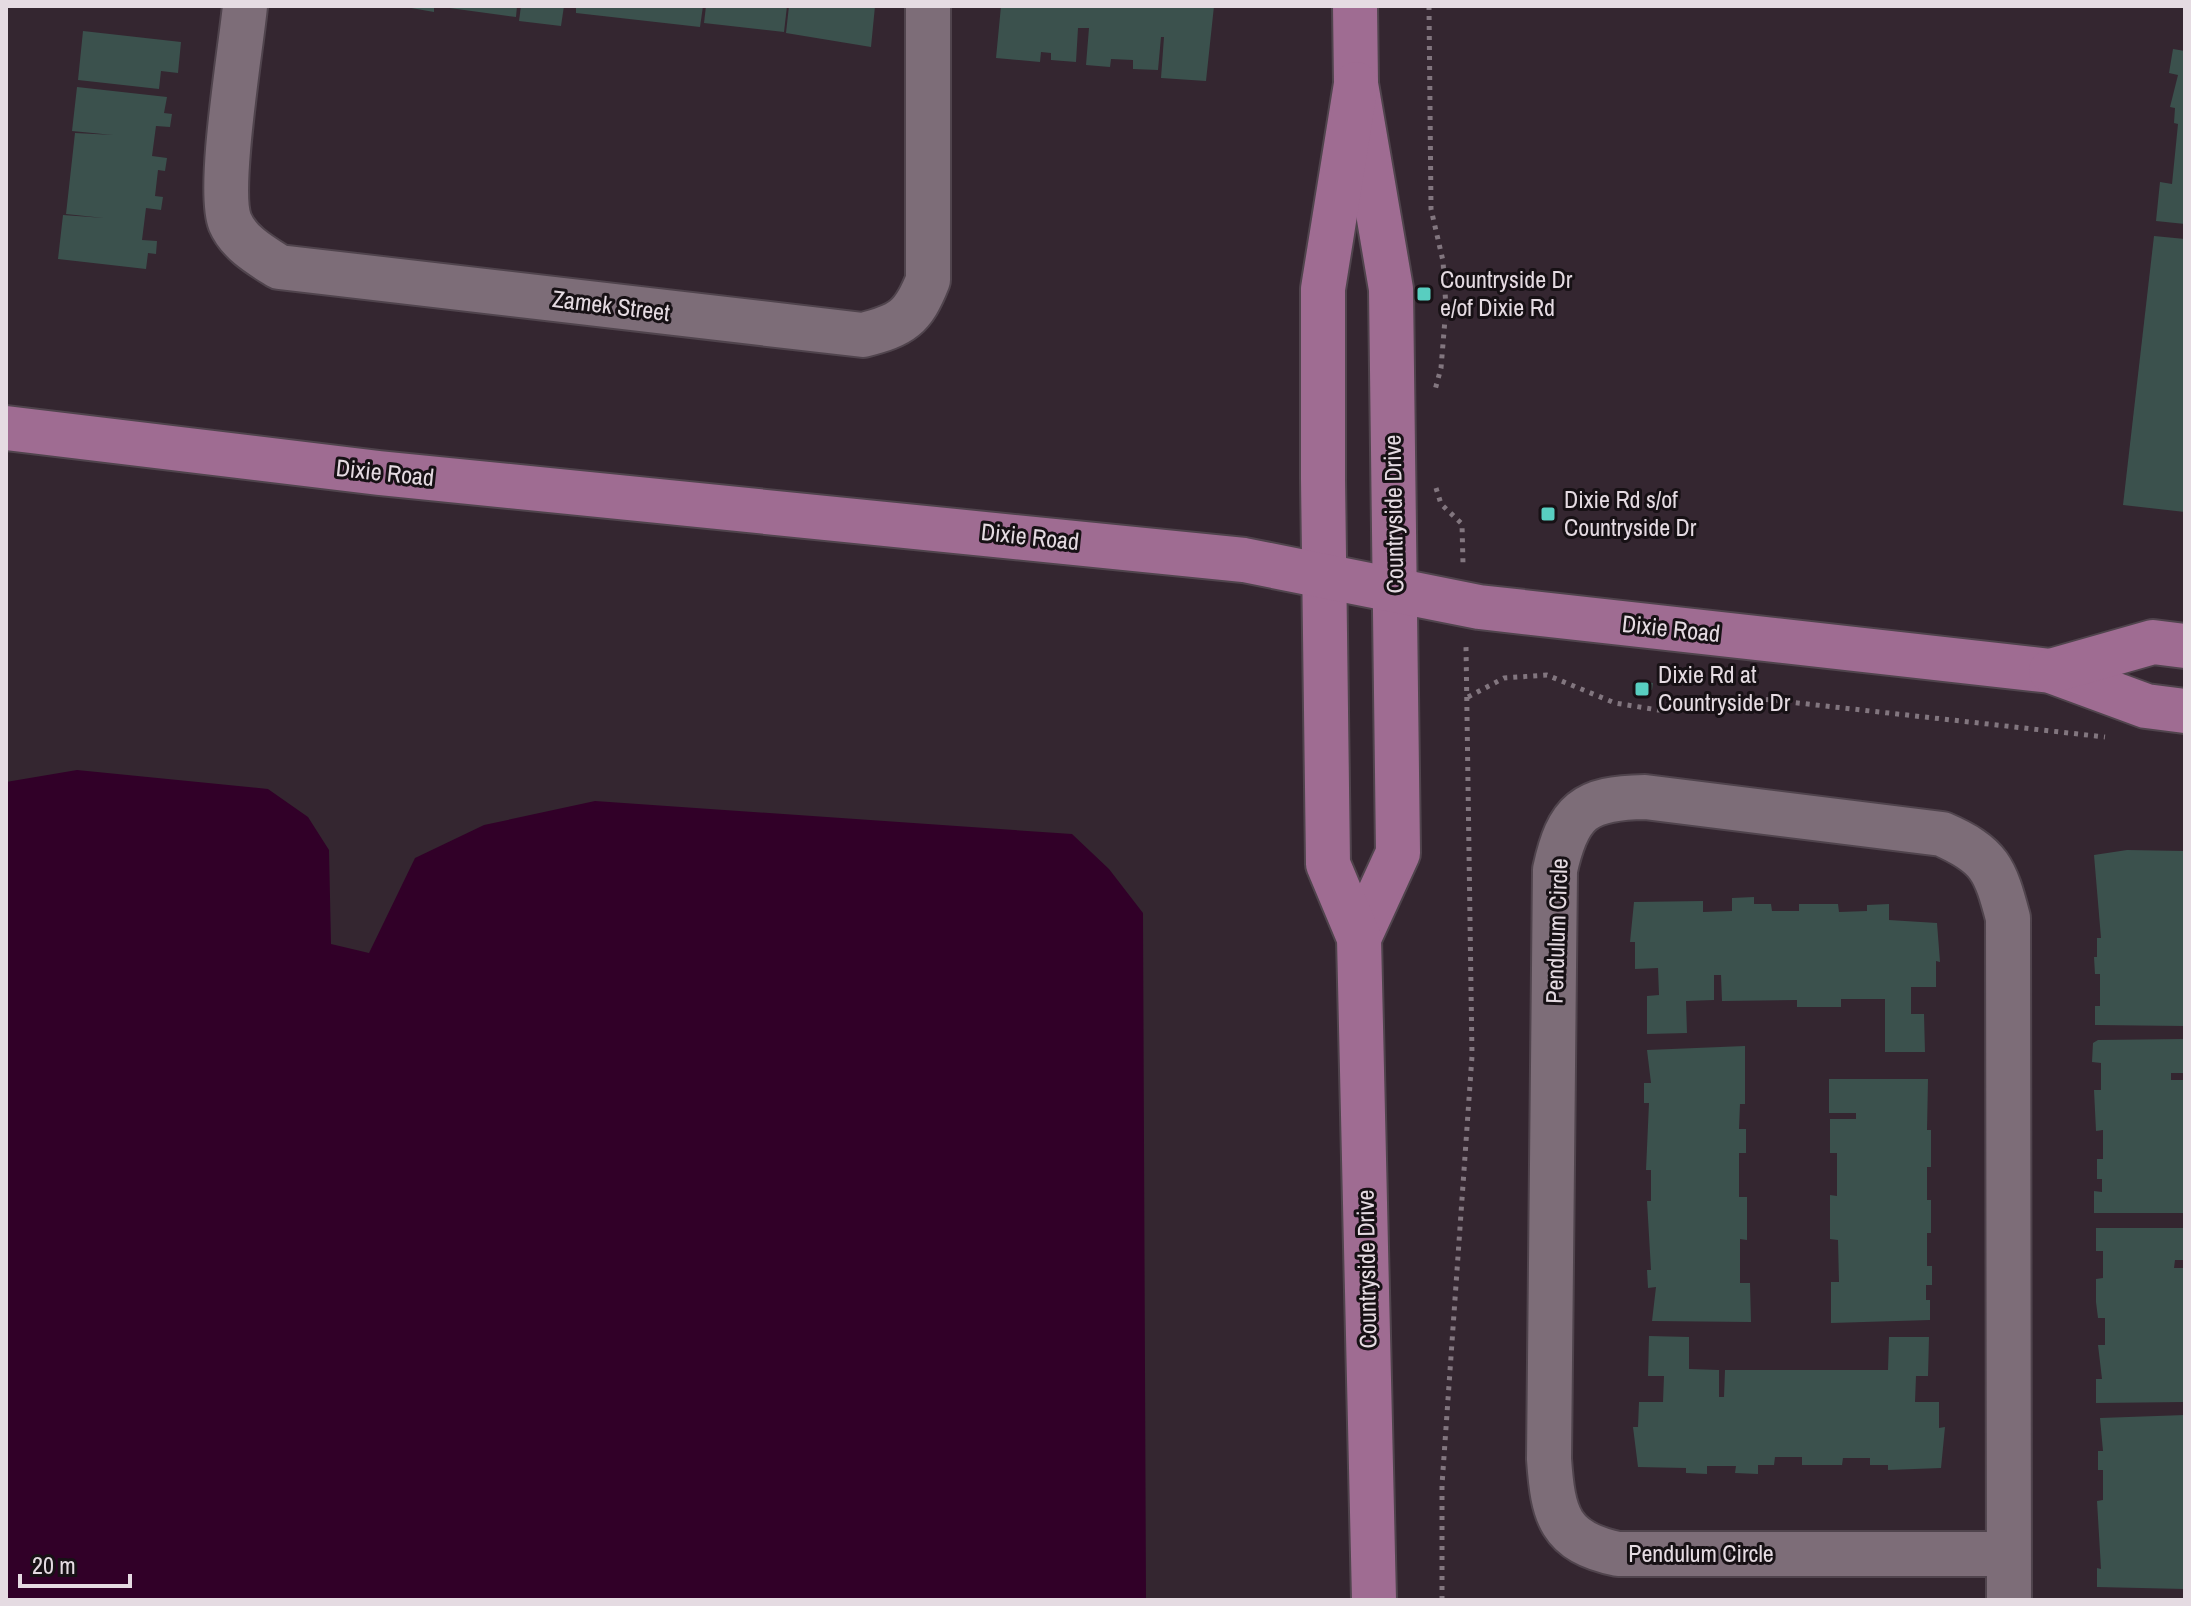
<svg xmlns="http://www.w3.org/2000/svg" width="2191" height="1606" viewBox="0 0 2191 1606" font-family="'Archivo Narrow',sans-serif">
	<rect width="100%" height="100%" fill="#342630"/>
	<polygon fill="#310028" points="77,770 268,789 308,817 329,850 331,944 369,953 415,858 484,825 595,801 1072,834 1109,869 1143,913 1146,1600 6,1600 6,782"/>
	<g fill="#3b514d">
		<polygon points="400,6 434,6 434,12"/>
		<polygon points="435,6 517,6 516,17"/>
		<polygon points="521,6 564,6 561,26 519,21"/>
		<polygon points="576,6 703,6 700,27 576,13"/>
		<polygon points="706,6 787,6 784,32 704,23"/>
		<polygon points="789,6 875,6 871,47 786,33"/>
		<polygon points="1001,6 1214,6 1206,81 1161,78 1164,37 1161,37 1158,70 1133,69 1133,60 1111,59 1110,67 1086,65 1089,28 1078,28 1076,62 1051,60 1051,53 1041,52 1040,62 996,58"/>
		<polygon points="83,31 181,42 178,73 161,71 159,89 78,80"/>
		<polygon points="2173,49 2185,51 2185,224 2156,221 2160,182 2172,184 2178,124 2174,123 2175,108 2170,107 2178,75 2169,73"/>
		<polygon points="77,87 167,97 164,113 172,114 170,127 156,126 152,156 167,158 165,171 158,170 155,196 163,197 161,210 146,208 142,240 157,241 156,254 148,253 146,269 58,259 63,215 104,218 66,214 75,133 113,135 72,131"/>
		<polygon points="2154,236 2185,239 2185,512 2123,505"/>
		<polygon points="1634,681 1653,683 1652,690 1633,688"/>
		<polygon points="2127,850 2185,851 2185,1026 2095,1025 2095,1006 2100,1006 2100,974 2095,974 2094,957 2097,957 2097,938 2101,938 2094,855"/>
		<polygon points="1754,897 1754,904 1771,904 1772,911 1799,911 1799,904 1838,904 1839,912 1867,911 1867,905 1889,904 1889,920 1937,923 1940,962 1936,961 1936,987 1911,987 1911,1014 1924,1014 1925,1052 1885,1052 1885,999 1841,999 1841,1007 1797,1007 1797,1000 1722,1001 1721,975 1714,975 1714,1000 1686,1001 1687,1033 1647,1034 1647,996 1659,995 1658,968 1635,969 1635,942 1630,942 1634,902 1703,901 1703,912 1732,911 1732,898"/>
		<polygon points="2185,1039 2185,1073 2171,1073 2171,1080 2185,1080 2185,1213 2094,1213 2094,1191 2102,1192 2102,1179 2097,1179 2097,1159 2103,1159 2103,1130 2096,1131 2094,1090 2101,1090 2101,1063 2092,1062 2093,1043 2098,1040"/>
		<polygon points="1745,1046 1745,1104 1740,1104 1739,1129 1746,1129 1746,1153 1739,1153 1739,1197 1747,1197 1747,1240 1740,1239 1740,1283 1750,1283 1751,1322 1652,1321 1656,1287 1648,1288 1647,1270 1651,1270 1647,1201 1651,1201 1651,1170 1646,1170 1649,1103 1644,1103 1644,1083 1651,1083 1647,1050"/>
		<polygon points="1829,1079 1928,1079 1927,1130 1931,1130 1931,1167 1927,1167 1927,1200 1931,1200 1931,1233 1927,1233 1927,1266 1932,1266 1932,1285 1926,1285 1926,1300 1930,1300 1930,1320 1831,1323 1831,1282 1839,1282 1838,1240 1830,1239 1830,1195 1837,1196 1837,1153 1830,1153 1830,1119 1856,1119 1856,1113 1829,1113"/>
		<polygon points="2096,1228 2185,1228 2185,1260 2175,1260 2174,1268 2185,1268 2185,1402 2096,1403 2096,1379 2102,1379 2098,1345 2105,1345 2105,1318 2098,1318 2096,1302 2096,1279 2103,1278 2103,1251 2096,1251"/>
		<polygon points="1649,1336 1689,1337 1689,1369 1719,1370 1719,1397 1724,1397 1725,1370 1888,1370 1889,1337 1929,1337 1928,1376 1916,1376 1915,1402 1939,1402 1939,1428 1945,1427 1941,1468 1888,1470 1888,1465 1870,1465 1870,1458 1843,1458 1842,1465 1802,1465 1802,1457 1775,1457 1774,1465 1758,1465 1758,1474 1735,1473 1736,1466 1707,1466 1707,1474 1686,1473 1686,1468 1638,1467 1633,1427 1638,1427 1639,1402 1663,1402 1664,1376 1648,1376"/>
		<polygon points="2185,1415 2185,1589 2097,1587 2097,1568 2101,1569 2097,1501 2103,1500 2103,1470 2098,1470 2098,1451 2103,1451 2100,1418"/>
	</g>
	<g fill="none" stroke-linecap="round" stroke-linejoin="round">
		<defs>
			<g id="minor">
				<path d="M 245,6 C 241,48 217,189 230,222 C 239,243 260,255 279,267 L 863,335 C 902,325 913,318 928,280 L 928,6"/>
				<path d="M 2007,1554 L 1618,1554 C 1559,1542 1553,1515 1549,1459 L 1555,870 C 1568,811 1584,798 1645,797 L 1942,834 C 1990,855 1995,869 2008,918 L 2009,1600"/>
			</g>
			<g id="major">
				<polyline points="1355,6 1356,84 1391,289 1398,853 1359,938"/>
				<polyline points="1356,84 1323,289 1323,479 1328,864 1359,938 1374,1600"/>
				<polyline points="6,428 379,473 1244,560 1479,607 2051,671 2146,706 2185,711"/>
				<polyline points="2051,671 2153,642 2185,646"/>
			</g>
		</defs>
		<use href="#minor" stroke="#50444d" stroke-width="48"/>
		<use href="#major" stroke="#50444d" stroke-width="48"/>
		<g stroke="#82767f" stroke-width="5" stroke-dasharray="4 6" stroke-linecap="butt">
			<polyline points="1429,6 1431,209 1443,261 1446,307 1441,368 1435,390"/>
			<polyline points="1436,488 1441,504 1462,524 1463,564"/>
			<polyline points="1468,697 1504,678 1547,675 1615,703 1658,710 1744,697 2105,737"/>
			<polyline points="1442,1600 1442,1485 1472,1056 1466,646"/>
		</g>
		<use href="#minor" stroke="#7d6d78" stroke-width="44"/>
		<use href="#major" stroke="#9f6c92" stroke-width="44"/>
	</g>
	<g fill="#58cec0" stroke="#171115" stroke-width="3">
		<rect x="1416" y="286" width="16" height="16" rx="4"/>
		<rect x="1540" y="506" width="16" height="16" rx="4"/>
		<rect x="1634" y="681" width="16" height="16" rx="4"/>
	</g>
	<g text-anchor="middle" stroke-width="6" stroke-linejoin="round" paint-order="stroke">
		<g font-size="24" fill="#e5dbe2" stroke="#171115" text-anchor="start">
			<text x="1440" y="288">Countryside Dr<tspan x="1440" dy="28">e/of Dixie Rd</tspan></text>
			<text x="1564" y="508">Dixie Rd s/of<tspan x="1564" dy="28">Countryside Dr</tspan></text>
			<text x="1658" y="683">Dixie Rd at<tspan x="1658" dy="28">Countryside Dr</tspan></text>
		</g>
		<g font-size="24" fill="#e5dbe2" stroke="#171115">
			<text transform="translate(611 306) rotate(7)" y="8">Zamek Street</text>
			<text transform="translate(385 473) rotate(6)" y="8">Dixie Road</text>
			<text transform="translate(1394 514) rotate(-91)" y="8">Countryside Drive</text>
			<text transform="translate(1030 537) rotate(6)" y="8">Dixie Road</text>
			<text transform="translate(1671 629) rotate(6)" y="8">Dixie Road</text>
			<text transform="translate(1557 931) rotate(-88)" y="8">Pendulum Circle</text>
			<text transform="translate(1367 1269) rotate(-91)" y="8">Countryside Drive</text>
			<text x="1701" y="1562">Pendulum Circle</text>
		</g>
	</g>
	<rect width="2191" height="1606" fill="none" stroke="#e5dbe2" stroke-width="16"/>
	<path d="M20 1574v12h110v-12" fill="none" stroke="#e5dbe2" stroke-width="4"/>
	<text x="32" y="1574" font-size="24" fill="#e5dbe2" stroke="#171115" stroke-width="6" paint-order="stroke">20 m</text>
</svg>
